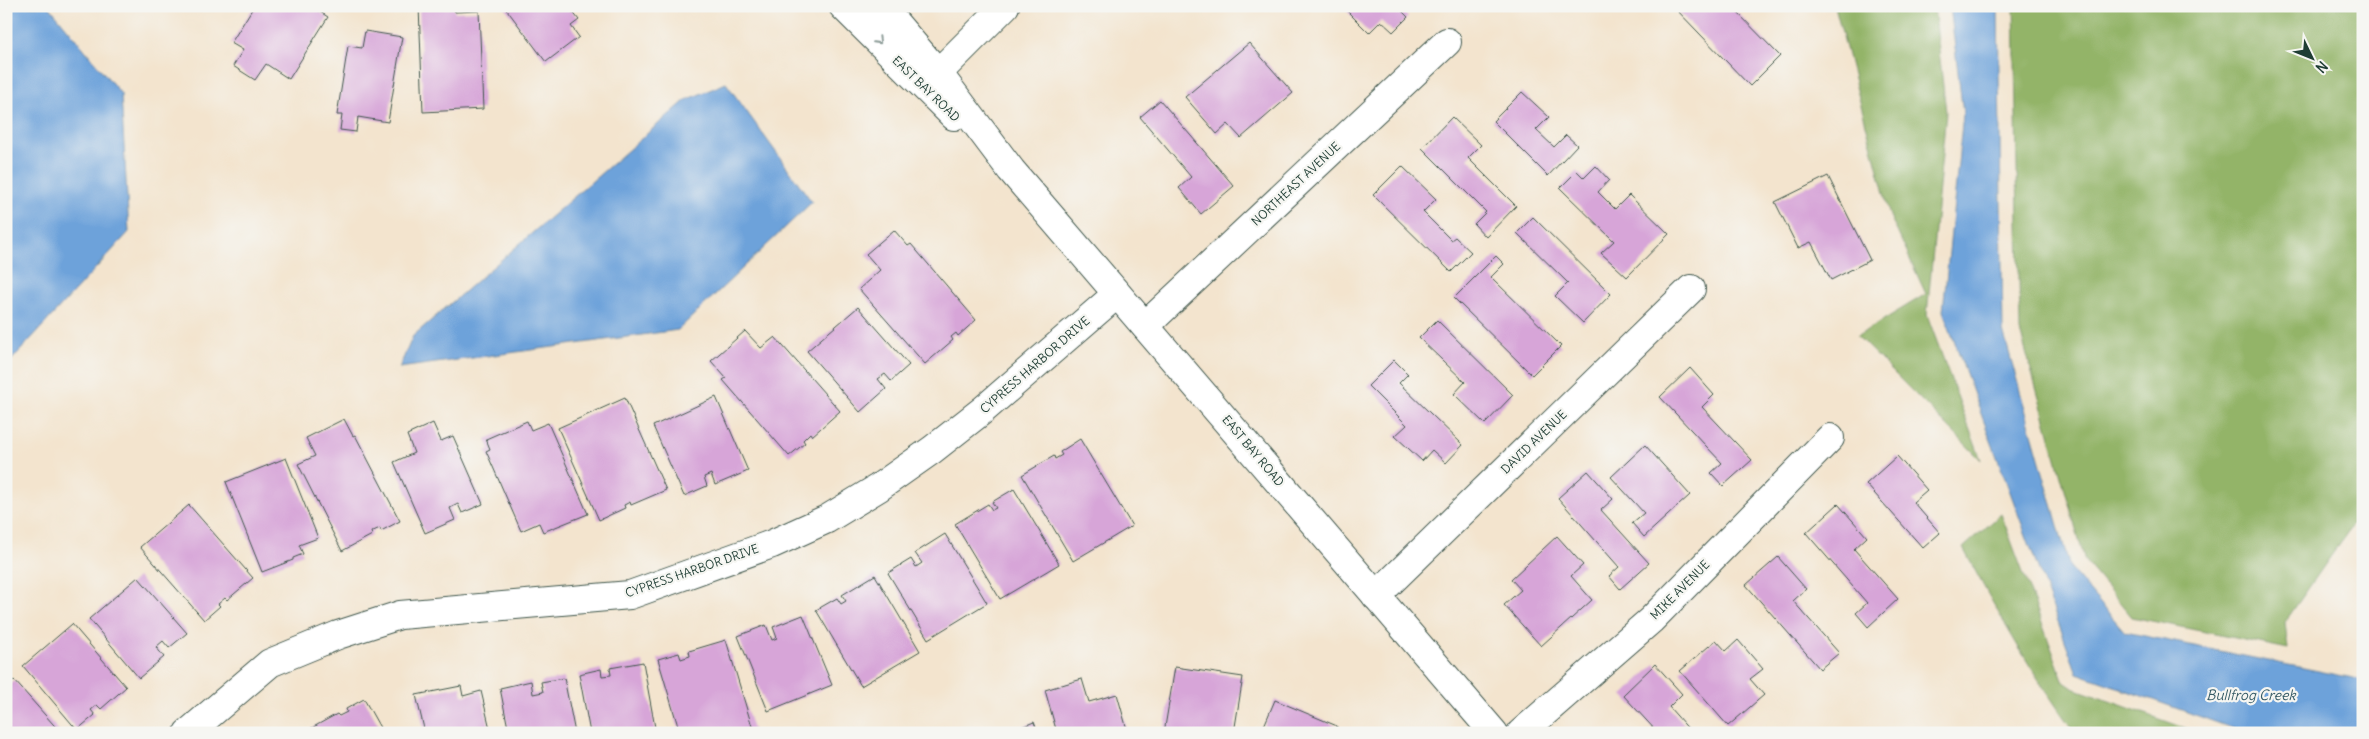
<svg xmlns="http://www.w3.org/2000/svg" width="2369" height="739" viewBox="0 0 2369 739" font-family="Delius,sans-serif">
	<rect width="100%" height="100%" fill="#f6f6f2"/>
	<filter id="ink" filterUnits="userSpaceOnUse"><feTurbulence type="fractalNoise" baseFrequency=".02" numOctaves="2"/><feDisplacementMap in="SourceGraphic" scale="10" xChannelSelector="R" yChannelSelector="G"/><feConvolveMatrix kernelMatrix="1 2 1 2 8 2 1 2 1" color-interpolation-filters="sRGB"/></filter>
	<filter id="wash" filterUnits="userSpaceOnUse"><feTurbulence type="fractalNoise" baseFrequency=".0096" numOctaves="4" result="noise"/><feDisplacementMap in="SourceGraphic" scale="20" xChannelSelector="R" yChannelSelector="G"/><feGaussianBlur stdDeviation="1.12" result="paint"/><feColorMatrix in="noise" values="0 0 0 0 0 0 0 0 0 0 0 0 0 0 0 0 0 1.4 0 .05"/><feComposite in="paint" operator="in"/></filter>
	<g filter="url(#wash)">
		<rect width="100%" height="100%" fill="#f3e4ce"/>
		<g fill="#93b468" stroke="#59784e">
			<polygon points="1835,6 1934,6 1946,112 1927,315 1981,460 1857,336 1926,294 1890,216"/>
			<polygon points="2014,6 2363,6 2363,510 2285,622 2288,649 2132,617 2085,561 2020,331"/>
			<path d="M 2001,514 L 2064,682 L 2073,688 L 2199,733 L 2075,733 C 2032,674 1997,612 1963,548 Z"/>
		</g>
		<g fill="#6da2da" stroke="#467087">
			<polygon points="6,6 49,6 121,94 129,232 6,366"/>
			<polygon points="1950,6 1998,6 2003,331 2070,568 2125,632 2363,680 2363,733 2246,733 2077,673 1943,311 1963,114"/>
			<polygon points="726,83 812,202 678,330 399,368 413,336 686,100"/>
		</g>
		<g id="blocks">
			<g fill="#d7a5d8">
				<polygon points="254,6 311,6 328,17 289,79 266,64 255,80 233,66 243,50 231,43"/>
				<polygon points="419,6 454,6 455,12 479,11 483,109 423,112"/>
				<polygon points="504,6 568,6 579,20 571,26 579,37 546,62"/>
				<polygon points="1345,6 1397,6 1408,17 1393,32 1381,21 1369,33 1344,8"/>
				<polygon points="1673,6 1731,6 1780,56 1750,86"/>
				<polygon points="365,31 402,37 388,122 358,117 356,132 340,130 342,115 337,115 348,46 362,48"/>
				<polygon points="1249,43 1293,93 1241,138 1228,124 1217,134 1185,97"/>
				<polygon points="1522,92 1549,117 1536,130 1554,147 1566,135 1577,145 1548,176 1493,121"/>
				<polygon points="1160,100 1234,186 1201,214 1179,188 1191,177 1140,117"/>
				<polygon points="1452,117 1481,145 1468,158 1516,206 1486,237 1474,224 1486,212 1422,148"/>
				<polygon points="1402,166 1436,199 1423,212 1451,240 1455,237 1471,252 1451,272 1373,195"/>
				<polygon points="1596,166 1609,180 1598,192 1615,209 1629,195 1669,234 1627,277 1601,253 1614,241 1560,188 1577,171 1584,178"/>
				<polygon points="1828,176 1870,260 1831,280 1811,242 1798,248 1775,202"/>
				<polygon points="1533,217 1611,294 1583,323 1555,296 1568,283 1517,233"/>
				<polygon points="894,230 908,246 911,244 976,320 958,336 956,333 951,337 953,340 925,364 859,289 880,270 866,254"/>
				<polygon points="1496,256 1504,264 1491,277 1561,346 1532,375 1454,298"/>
				<polygon points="858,307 909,365 891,381 885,374 878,379 886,389 860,412 807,351"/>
				<polygon points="1437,320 1513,395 1485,424 1454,394 1465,382 1419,338"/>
				<polygon points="745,331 761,348 775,337 840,411 812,436 810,433 803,440 805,443 789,456 723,380 726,378 711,361"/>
				<polygon points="1394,360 1408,374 1399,383 1463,445 1446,463 1432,450 1422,461 1395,436 1407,425 1368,386"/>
				<polygon points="1690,368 1714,395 1702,407 1752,460 1723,486 1711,473 1722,463 1660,397"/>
				<polygon points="716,397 748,471 715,485 711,474 704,477 707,486 684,496 653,426"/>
				<polygon points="625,398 666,490 631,505 630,502 624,505 625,508 599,520 558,428"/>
				<polygon points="344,419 353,436 355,435 400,521 381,531 380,528 371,532 372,535 342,551 298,464 315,456 306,438"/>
				<polygon points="527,421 531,430 548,423 588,514 543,532 539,523 521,531 486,451 490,449 486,439"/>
				<polygon points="433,423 441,441 453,436 483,504 462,513 458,504 450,508 455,520 425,533 394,462 414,453 407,435"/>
				<polygon points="1080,439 1132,526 1073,561 1022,475 1054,456 1055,459 1062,455 1060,452"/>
				<polygon points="1645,445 1690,495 1644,537 1632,523 1644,513 1611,477"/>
				<polygon points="1897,456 1927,490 1913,502 1940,533 1923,548 1866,484"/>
				<polygon points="286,458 318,538 299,545 303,554 293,558 293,560 262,572 226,482"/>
				<polygon points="1588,471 1613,499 1601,510 1649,563 1620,589 1609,576 1619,567 1558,498"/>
				<polygon points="1014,489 1059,564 1000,599 955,524 988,504 992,510 996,508 992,502"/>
				<polygon points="1838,504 1867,537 1854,549 1898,599 1868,627 1856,613 1867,603 1806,533"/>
				<polygon points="189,505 253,578 227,600 225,598 218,604 220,606 204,620 140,547"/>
				<polygon points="945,534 987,603 928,639 888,573 911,559 916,567 922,563 915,553"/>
				<polygon points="1557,536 1583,565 1571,576 1592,600 1541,646 1504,605 1521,590 1511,579"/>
				<polygon points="1778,557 1806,589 1793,601 1839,653 1820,669 1746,585"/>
				<polygon points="875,575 920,651 861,686 816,610 837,598 841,604 846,601 842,595"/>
				<polygon points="138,577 187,633 169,648 163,641 156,647 164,657 139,678 89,619"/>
				<polygon points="803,615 832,685 768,711 738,636 766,625 772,640 777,638 773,627"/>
				<polygon points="72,624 126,687 101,709 97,705 91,710 95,715 77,730 23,666"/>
				<polygon points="726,640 754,733 680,733 658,659 679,653 681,659 690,656 689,651"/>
				<polygon points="1716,640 1726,651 1738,640 1763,669 1750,679 1764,695 1728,726 1680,671"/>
				<polygon points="643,662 656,733 590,733 579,674 601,669 602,676 611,675 610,668"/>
				<polygon points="1655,664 1682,694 1669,707 1692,733 1658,733 1623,695"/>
				<polygon points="1175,667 1243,677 1234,733 1164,733"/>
				<polygon points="564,678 575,733 509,733 500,688 531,681 533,694 543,692 541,682"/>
				<polygon points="1082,679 1089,702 1117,694 1128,733 1057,733 1045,690"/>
				<polygon points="14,680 61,733 6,733 6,686"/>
				<polygon points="461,686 463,696 481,691 491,733 425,733 416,695"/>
				<polygon points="364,699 383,733 309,733 308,730 337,714 339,716 347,712 346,709"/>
				<polygon points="1275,700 1337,726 1335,733 1261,733"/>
				<polygon points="1034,722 1038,733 1006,733"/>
			</g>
		</g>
	</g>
	<g filter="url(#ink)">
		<use href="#blocks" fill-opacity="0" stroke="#3f564b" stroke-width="1"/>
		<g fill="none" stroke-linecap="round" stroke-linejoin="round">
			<defs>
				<g id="minor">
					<polyline points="843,6 954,116"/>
					<polyline points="881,6 938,73 1011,170 1494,733"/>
					<polyline points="938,73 1005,6"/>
					<polyline points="1145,326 1447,42"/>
					<polyline points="1376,596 1691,289"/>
					<polyline points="188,733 270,663 338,635 400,615 630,595 772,544 827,519 878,488 932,450 983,410 1117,294"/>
					<polyline points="1521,733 1651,620 1830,438"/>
				</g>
			</defs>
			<use href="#minor" stroke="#3f564b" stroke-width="30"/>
			<use href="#minor" stroke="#fff" stroke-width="28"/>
		</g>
		<defs><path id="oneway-chevron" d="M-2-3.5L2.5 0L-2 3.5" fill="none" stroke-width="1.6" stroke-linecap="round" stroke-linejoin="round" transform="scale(1.25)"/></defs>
		<use stroke="#8f9e9a" href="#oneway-chevron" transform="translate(878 41) rotate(45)"/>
	</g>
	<g text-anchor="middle" stroke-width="4.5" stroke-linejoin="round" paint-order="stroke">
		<g font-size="12" fill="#1f3d34" stroke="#f6f6f2">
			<text transform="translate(926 89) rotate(44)" y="4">EAST BAY ROAD</text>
			<text transform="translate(1296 184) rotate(-43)" y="4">NORTHEAST AVENUE</text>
			<text transform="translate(1035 365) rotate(-41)" y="4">CYPRESS HARBOR DRIVE</text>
			<text transform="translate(1534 442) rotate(-44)" y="4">DAVID AVENUE</text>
			<text transform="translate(1253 451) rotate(50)" y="4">EAST BAY ROAD</text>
			<text transform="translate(692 571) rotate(-19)" y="4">CYPRESS HARBOR DRIVE</text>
			<text transform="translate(1680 590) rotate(-45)" y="4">MIKE AVENUE</text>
		</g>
		<g font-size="14" font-style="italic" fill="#365b66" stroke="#f6f6f2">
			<text x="2251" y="700">Bullfrog Creek</text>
		</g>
	</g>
	<rect width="2369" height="739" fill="none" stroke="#f6f6f2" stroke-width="25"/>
	<g transform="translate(2312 58) rotate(133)" stroke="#f6f6f2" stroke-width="4" paint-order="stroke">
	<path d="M0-4L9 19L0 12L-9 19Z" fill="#1f3d34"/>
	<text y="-8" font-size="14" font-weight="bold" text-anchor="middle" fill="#1f3d34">N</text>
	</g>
</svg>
